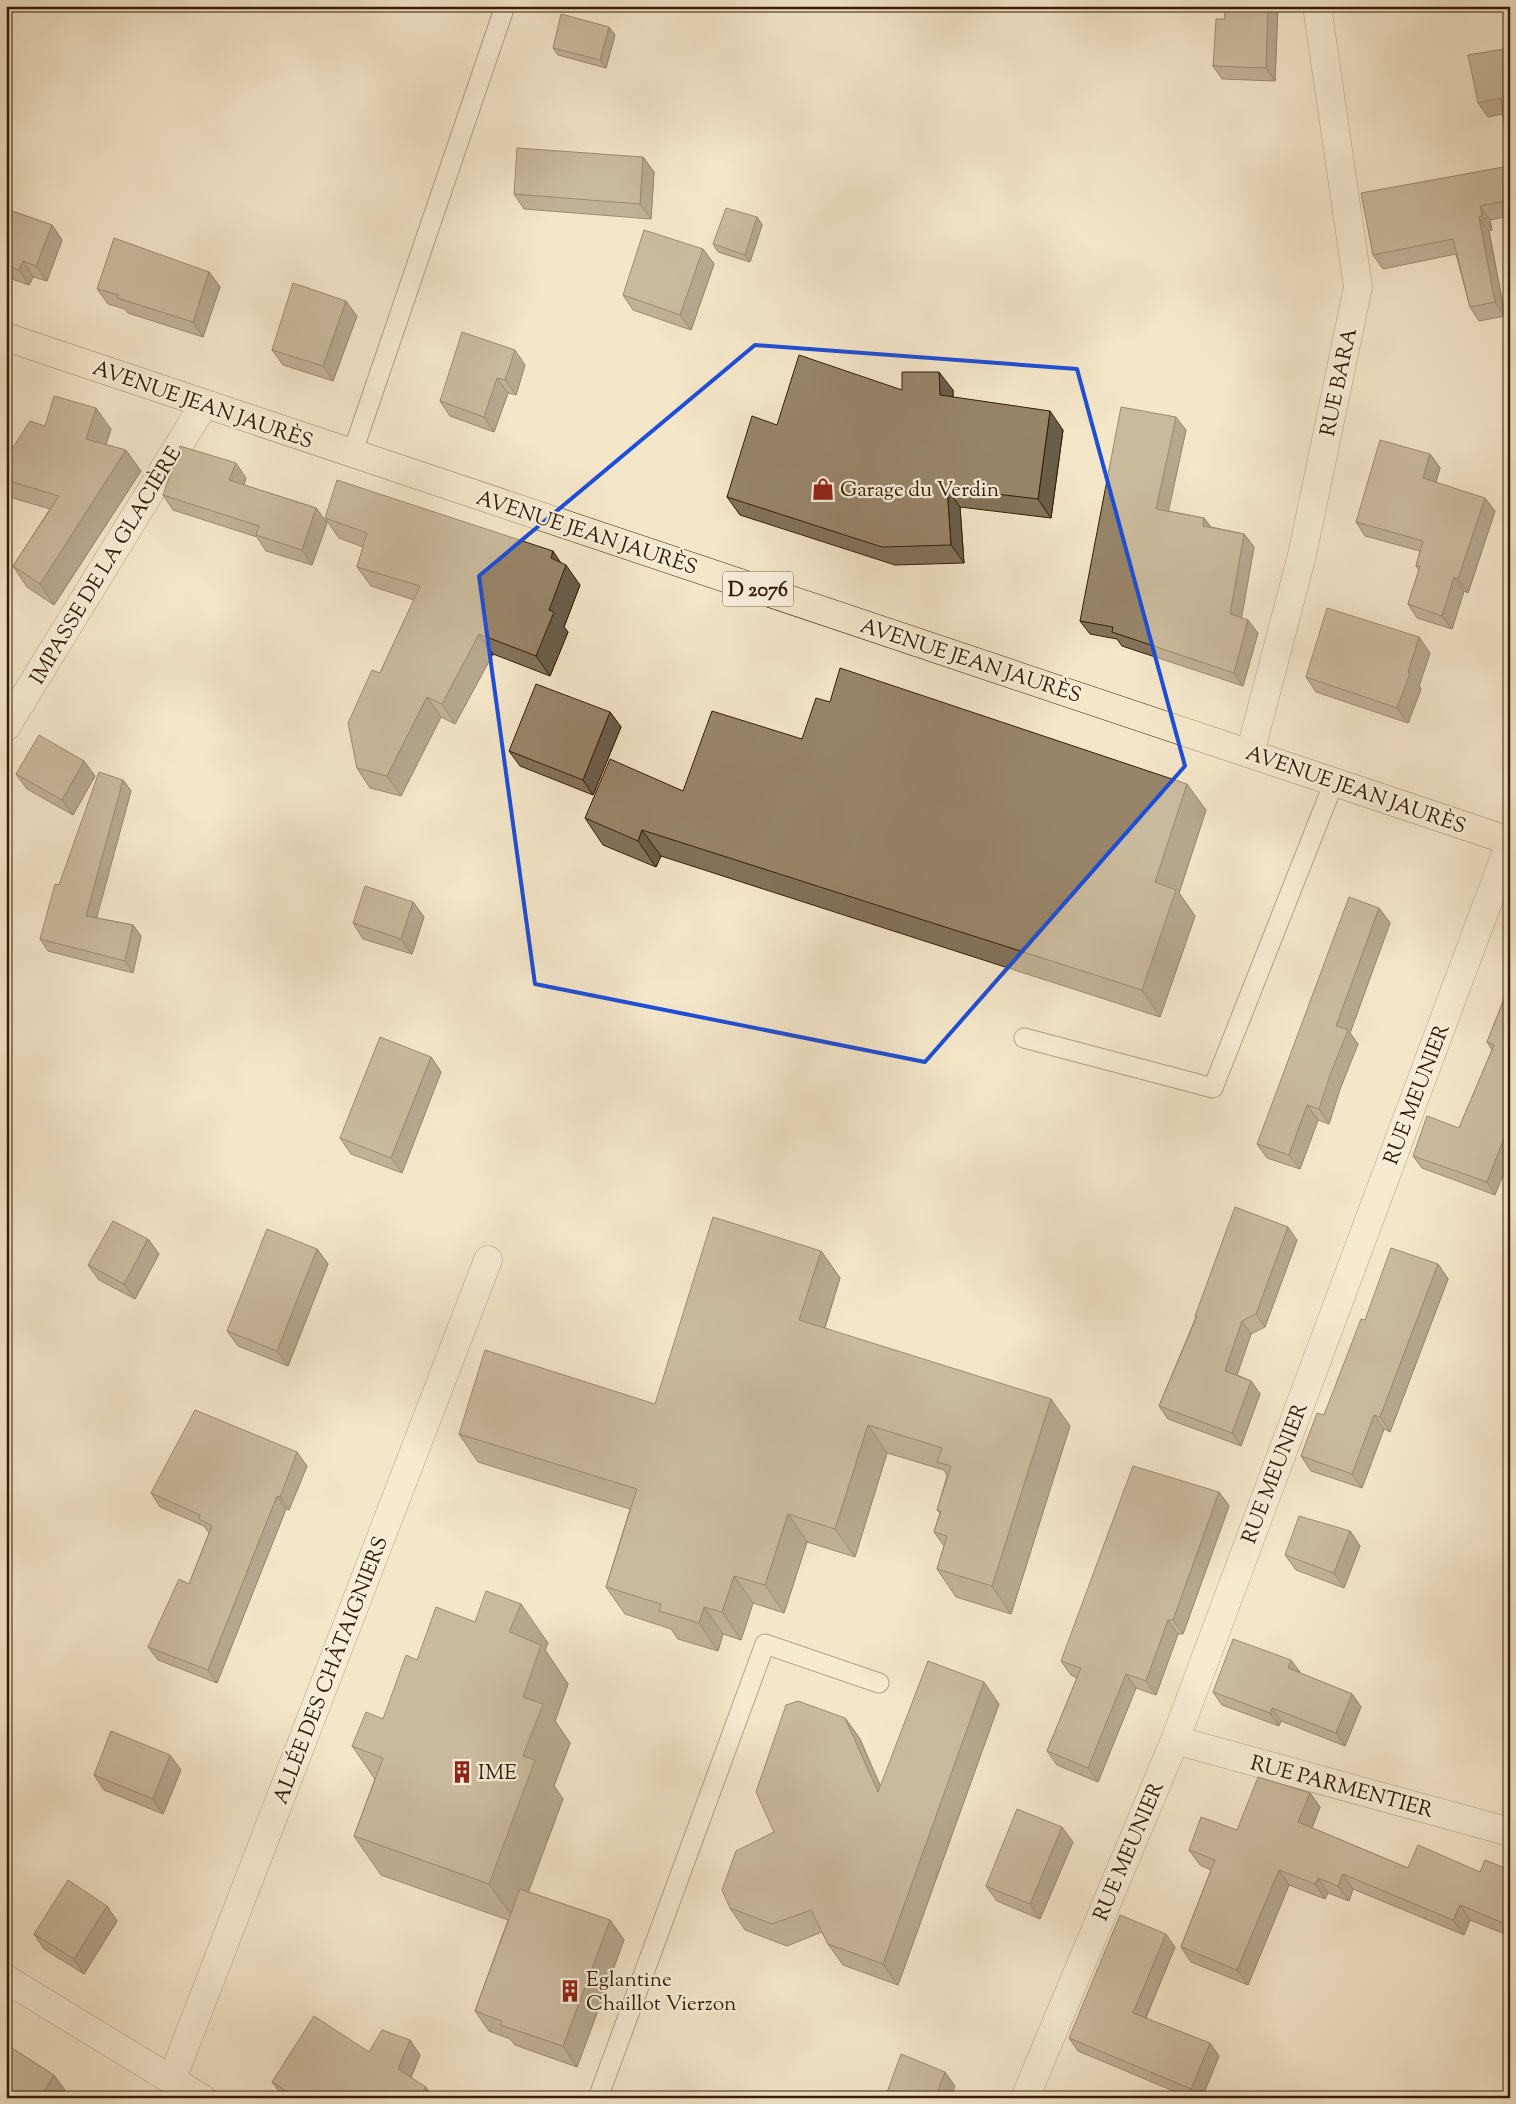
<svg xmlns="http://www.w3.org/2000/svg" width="1516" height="2104" viewBox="0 0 1516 2104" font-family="'Sorts Mill Goudy',serif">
	<rect width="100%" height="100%" fill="#f4e6c9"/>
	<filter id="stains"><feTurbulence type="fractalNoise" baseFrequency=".004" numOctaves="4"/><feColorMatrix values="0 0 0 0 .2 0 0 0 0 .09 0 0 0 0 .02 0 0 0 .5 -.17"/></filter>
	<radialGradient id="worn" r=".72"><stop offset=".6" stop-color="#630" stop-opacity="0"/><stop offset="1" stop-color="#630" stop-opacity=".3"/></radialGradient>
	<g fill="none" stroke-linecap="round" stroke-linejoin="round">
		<defs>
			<g id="service">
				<polyline points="352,454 505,6"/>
				<polyline points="1024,1038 1213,1088 1334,782"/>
				<polyline points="598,2098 765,1644 879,1683"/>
			</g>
			<g id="minor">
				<polyline points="6,727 204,404"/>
				<polyline points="1250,753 1302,555 1358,287 1317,6"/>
				<polyline points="1175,1740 1510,1832"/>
				<polyline points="6,1979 201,2098"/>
				<polyline points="172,2079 488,1260"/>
				<polyline points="1025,2098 1175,1740 1510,843"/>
			</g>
			<polyline id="primary" points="6,337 1510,841"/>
		</defs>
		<use href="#service" stroke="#654e34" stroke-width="21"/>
		<use href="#minor" stroke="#654e34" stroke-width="29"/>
		<use href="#primary" stroke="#351c02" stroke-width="29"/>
		<use href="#service" stroke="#f8efdc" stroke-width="19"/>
		<use href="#minor" stroke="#f8efdc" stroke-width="28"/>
		<use href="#primary" stroke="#f4e6c9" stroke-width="28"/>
	</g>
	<g fill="#83725a" stroke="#351c02">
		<polygon points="1225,6 1278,6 1275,81 1222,79 1213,66 1225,19"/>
		<polygon points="609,27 615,35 606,68 558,55 553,48"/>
		<polygon points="1510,48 1510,216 1490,220 1492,230 1489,231 1505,316 1479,321 1470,307 1456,254 1383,269 1373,255 1509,166 1503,114 1488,117 1478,103"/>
		<polygon points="643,157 654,172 651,219 524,209 514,194"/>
		<polygon points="6,209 52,225 62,240 47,281 33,277 29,285 6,277"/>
		<polygon points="757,217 762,225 750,262 718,252 713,244"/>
		<polygon points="703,249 714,264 691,330 633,310 623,295"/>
		<polygon points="209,272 220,287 203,337 128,313 125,309 108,304 97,289"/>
		<polygon points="357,316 333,381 283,365 272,350"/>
		<polygon points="525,365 516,395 508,393 494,432 450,416 440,401"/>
		<polygon points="902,390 953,390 953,397 1063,430 1051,518 960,507 964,563 895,565 740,515 727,497 777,425"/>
		<polygon points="45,426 111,429 106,444 141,471 54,605 27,587 13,566 50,509 9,497 6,493 6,458"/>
		<polygon points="1186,430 1168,511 1204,518 1211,527 1244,534 1254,547 1241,618 1258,633 1243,686 1122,646 1117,639 1090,634 1080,621"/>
		<polygon points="1430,454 1440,468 1436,482 1495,511 1468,593 1464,591 1452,629 1417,618 1408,604 1419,570 1416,566 1420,551 1365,536 1356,522"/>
		<polygon points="246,478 244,485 316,508 327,523 312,565 266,551 257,537 173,510 163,495"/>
		<polygon points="325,518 561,563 580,585 564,627 568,632 550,676 493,654 455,724 441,717 401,796 370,788 357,768 380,673 414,600 371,586 357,567 363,547 339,538"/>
		<polygon points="1430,653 1419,686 1421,689 1408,723 1316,692 1306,677"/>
		<polygon points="610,712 621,727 593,795 520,766 509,751"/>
		<polygon points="802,739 1206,810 1179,893 1195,916 1160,1017 661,856 656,867 603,845 585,818 683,791"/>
		<polygon points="16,774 95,776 73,815 27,789"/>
		<polygon points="123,780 131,791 96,918 133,925 141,936 133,973 48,951 40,939 59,885"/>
		<polygon points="413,902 424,917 412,954 363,939 353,923"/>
		<polygon points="1379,908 1390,923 1350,1033 1358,1044 1340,1089 1329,1124 1318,1120 1300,1169 1267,1158 1257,1144"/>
		<polygon points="1510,984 1495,1195 1422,1168 1413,1156 1459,1128 1492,1050 1487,1042"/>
		<polygon points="431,1057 441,1072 402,1173 351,1154 340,1138"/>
		<polygon points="148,1239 159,1254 135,1299 99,1280 88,1265"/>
		<polygon points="1297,1240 1265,1327 1251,1334 1237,1375 1251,1381 1260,1394 1241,1446 1168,1419 1159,1406 1196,1317 1195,1316"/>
		<polygon points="317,1249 328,1264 288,1366 238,1346 227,1331"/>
		<polygon points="821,1251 840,1278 825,1328 1070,1426 1011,1614 956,1597 937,1569 944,1546 934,1532 940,1513 937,1510 947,1476 944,1470 887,1453 855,1557 807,1542 784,1613 753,1603 741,1640 723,1634 718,1651 678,1639 671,1629 625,1614 606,1587 630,1509 478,1462 459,1434 655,1404"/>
		<polygon points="1438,1264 1448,1279 1390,1432 1384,1429 1362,1488 1311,1471 1301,1456 1324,1415 1365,1320"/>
		<polygon points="307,1466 289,1510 286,1509 217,1683 158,1660 148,1647 189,1584 209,1533 204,1526 160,1507 151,1493"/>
		<polygon points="1219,1492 1229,1506 1183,1634 1178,1634 1156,1695 1136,1688 1098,1782 1057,1765 1047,1751 1077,1678 1071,1675 1061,1661"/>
		<polygon points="1350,1531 1360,1546 1344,1588 1296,1570 1285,1555"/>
		<polygon points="475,1622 548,1643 545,1650 568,1684 555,1721 570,1743 554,1786 563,1799 528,1892 610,1920 624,1940 577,2067 515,2045 510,2039 489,2031 475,2011 508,1920 381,1875 354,1836 375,1779 352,1746 383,1719 417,1660"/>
		<polygon points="1300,1673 1352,1694 1361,1707 1345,1746 1281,1721 1279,1726 1222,1705 1213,1692"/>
		<polygon points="999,1704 898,1985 843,1965 828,1944 822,1932 787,1946 745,1930 730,1908 774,1832 845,1718 860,1739 880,1785"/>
		<polygon points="181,1770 163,1814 104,1790 94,1775"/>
		<polygon points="1310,1793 1320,1807 1312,1828 1408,1868 1480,1872 1510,1870 1510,1936 1470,1920 1464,1935 1353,1889 1349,1901 1328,1893 1325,1899 1289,1885 1248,1985 1191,1962 1181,1947 1211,1870 1200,1865 1189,1850 1237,1830"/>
		<polygon points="1073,1842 1040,1919 997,1901 986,1886"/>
		<polygon points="107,1906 117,1921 84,1974 44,1949 34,1934"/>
		<polygon points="1175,1947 1146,2018 1219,2056 1202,2098 1190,2098 1078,2051 1069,2038"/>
		<polygon points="410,2040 420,2055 411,2078 433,2098 284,2098 272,2082 369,2052"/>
		<polygon points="6,2044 65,2090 60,2098 6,2098"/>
	</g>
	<g fill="#6a5d4a" stroke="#351c02">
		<polygon points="1268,6 1278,6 1275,81 1266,68"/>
		<polygon points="609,27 615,35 606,68 600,60"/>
		<polygon points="643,157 654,172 651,219 640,204"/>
		<polygon points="1480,206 1490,220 1492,230 1482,216"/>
		<polygon points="757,217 762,225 750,262 745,255"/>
		<polygon points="1479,217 1489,231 1505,316 1495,302"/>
		<polygon points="52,225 62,240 47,281 36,266"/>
		<polygon points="703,249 714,264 691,330 680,315"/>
		<polygon points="23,261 33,277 29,285 19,270"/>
		<polygon points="209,272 220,287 203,337 193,322"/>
		<polygon points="346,301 357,316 333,381 323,366"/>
		<polygon points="515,350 525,365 516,395 505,380"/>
		<polygon points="939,372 953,390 953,414 940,395"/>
		<polygon points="497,378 508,393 494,432 484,417"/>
		<polygon points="96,408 111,429 101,460 86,439"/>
		<polygon points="1050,411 1063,430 1051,518 1038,499"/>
		<polygon points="1176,417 1186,430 1166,523 1156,509"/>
		<polygon points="126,450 141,471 54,605 40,584"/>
		<polygon points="1430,454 1440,468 1433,491 1423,478"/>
		<polygon points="236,463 246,478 240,495 229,480"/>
		<polygon points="947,488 960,507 964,563 951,545"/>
		<polygon points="1485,498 1495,511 1468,593 1458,579"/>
		<polygon points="316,508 327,523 312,565 302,550"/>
		<polygon points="1204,518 1214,532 1203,526"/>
		<polygon points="1244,534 1254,547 1240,627 1230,614"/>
		<polygon points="553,551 565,569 566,565 580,585 564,627 568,632 550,676 536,656 549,610 551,558"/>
		<polygon points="1454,577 1464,591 1452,629 1442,616"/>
		<polygon points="1248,620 1258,633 1243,686 1234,673"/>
		<polygon points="479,634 493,654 455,724 442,704"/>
		<polygon points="1419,637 1430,653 1419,686 1421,689 1408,723 1397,708"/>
		<polygon points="427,697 441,717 401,796 387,776"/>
		<polygon points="610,712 621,727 593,795 583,780"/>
		<polygon points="84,761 95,776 73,815 62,800"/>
		<polygon points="123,780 131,791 94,928 86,916"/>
		<polygon points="1187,784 1206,810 1179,893 1195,916 1160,1017 1142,990 1155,882"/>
		<polygon points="642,830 661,856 656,867 638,841"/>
		<polygon points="413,902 424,917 412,954 401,939"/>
		<polygon points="1379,908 1390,923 1350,1033 1358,1044 1340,1089 1329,1124 1319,1109 1336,1026"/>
		<polygon points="133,925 141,936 133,973 125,961"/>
		<polygon points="431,1057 441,1072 402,1173 391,1158"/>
		<polygon points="1307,1105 1318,1120 1300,1169 1289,1155"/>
		<polygon points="1510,1123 1510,1158 1495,1195 1487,1182"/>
		<polygon points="1288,1227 1297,1240 1265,1327 1256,1314"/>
		<polygon points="148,1239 159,1254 135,1299 124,1284"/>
		<polygon points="317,1249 328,1264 288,1366 277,1351"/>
		<polygon points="821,1251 840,1278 818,1348 799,1320"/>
		<polygon points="1438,1264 1448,1279 1390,1432 1380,1417"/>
		<polygon points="1242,1321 1251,1334 1234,1384 1225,1371"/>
		<polygon points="1251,1381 1260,1394 1241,1446 1232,1433"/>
		<polygon points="1051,1399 1070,1426 1011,1614 992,1586"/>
		<polygon points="1374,1415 1384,1429 1362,1488 1352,1474"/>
		<polygon points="868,1425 887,1453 855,1557 835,1529"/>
		<polygon points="297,1452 307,1466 289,1510 280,1497"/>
		<polygon points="1219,1492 1229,1506 1183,1634 1173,1620"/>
		<polygon points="277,1496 286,1509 217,1683 208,1670"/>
		<polygon points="788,1514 807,1542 784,1613 765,1585"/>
		<polygon points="1350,1531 1360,1546 1344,1588 1334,1573"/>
		<polygon points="734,1576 753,1603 741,1640 722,1612"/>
		<polygon points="521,1604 548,1643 545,1650 568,1684 555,1721 570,1743 554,1786 563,1799 517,1923 489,1884 523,1756 523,1697 509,1632"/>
		<polygon points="704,1607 723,1634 718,1651 699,1623"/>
		<polygon points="1168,1620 1178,1634 1156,1695 1146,1681"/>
		<polygon points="1291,1660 1300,1672 1288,1668"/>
		<polygon points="1126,1674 1136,1688 1098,1782 1088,1768"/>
		<polygon points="984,1682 999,1704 898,1985 883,1964"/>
		<polygon points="1352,1694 1361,1707 1345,1746 1336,1733"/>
		<polygon points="1272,1708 1281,1721 1279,1726 1270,1713"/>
		<polygon points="845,1718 860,1739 892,1813 878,1792"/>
		<polygon points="170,1755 181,1770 163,1814 153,1799"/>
		<polygon points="1310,1793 1320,1807 1308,1837 1298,1822"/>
		<polygon points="1062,1827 1073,1842 1040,1919 1030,1904"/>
		<polygon points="1279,1870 1289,1885 1248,1985 1237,1970"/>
		<polygon points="1343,1874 1353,1889 1349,1901 1338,1886"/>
		<polygon points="1318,1878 1328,1893 1325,1899 1315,1884"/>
		<polygon points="1460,1905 1470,1920 1464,1935 1453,1920"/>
		<polygon points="107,1906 117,1921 84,1974 74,1959"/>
		<polygon points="610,1920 624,1940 577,2067 563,2046"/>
		<polygon points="1166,1934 1175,1947 1142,2026 1133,2013"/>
		<polygon points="410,2040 420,2055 408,2084 398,2069"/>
		<polygon points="1210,2043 1219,2056 1202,2098 1197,2098 1191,2089"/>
		<polygon points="945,2072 955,2086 951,2098 935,2098"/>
		<polygon points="54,2075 65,2090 60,2098 40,2098"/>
		<polygon points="426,2087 433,2098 419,2098"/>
	</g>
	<g fill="#988569" stroke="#351c02">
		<polygon points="1225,6 1268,6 1266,68 1213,66 1216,19 1225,19"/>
		<polygon points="561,14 609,27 600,60 553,48"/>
		<polygon points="1510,48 1510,200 1480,206 1482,216 1479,217 1495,302 1470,307 1453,239 1373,255 1361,193 1509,166 1501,98 1478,103 1468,55"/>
		<polygon points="517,148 643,157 640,204 514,194"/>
		<polygon points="726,208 757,217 745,255 713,244"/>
		<polygon points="6,209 52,225 36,266 23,261 19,270 6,265"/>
		<polygon points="644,230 703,249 680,315 623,295"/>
		<polygon points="114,238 209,272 193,322 117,298 119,295 97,289"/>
		<polygon points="293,283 346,301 323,366 272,350"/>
		<polygon points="462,332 515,350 505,380 497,378 484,417 440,401"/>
		<polygon points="799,355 902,390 902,372 939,372 940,395 1050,411 1038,499 947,488 951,545 882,547 727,497 752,416 777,425"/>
		<polygon points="54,396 96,408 86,439 126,450 40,584 13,566 59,496 6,480 6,458 30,421 45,426"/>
		<polygon points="1121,407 1176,417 1156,509 1204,518 1203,526 1244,534 1230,614 1248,620 1234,673 1112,632 1113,627 1080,621"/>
		<polygon points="1380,440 1430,454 1423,478 1485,498 1458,579 1454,577 1442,616 1408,604 1420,566 1416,566 1423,541 1356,522"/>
		<polygon points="180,446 236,463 229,480 316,508 302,550 256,535 259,526 163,495"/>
		<polygon points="337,480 553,551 551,558 566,565 549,610 554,612 536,656 479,634 442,704 427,697 387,776 357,768 348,723 372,670 380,673 420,586 357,567 367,533 325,518"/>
		<polygon points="1327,608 1419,637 1408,672 1410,673 1397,708 1306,677"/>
		<polygon points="840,668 1187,784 1155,882 1176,890 1142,990 642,830 638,841 585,818 610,759 683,791 712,711 802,739 816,698 830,702"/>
		<polygon points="536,684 610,712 583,780 509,751"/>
		<polygon points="39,735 84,761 62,800 16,774"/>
		<polygon points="99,772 123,780 86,916 133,925 125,961 40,939 55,884 59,885"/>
		<polygon points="365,886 413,902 401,939 353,923"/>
		<polygon points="1349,897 1379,908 1336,1026 1348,1030 1330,1075 1319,1109 1307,1105 1289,1155 1257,1144"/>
		<polygon points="1510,984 1510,1123 1487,1182 1413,1156 1427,1116 1459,1128 1494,1045 1487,1042"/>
		<polygon points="380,1037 431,1057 391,1158 340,1138"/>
		<polygon points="1235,1207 1288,1227 1256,1314 1242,1321 1225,1371 1251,1381 1232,1433 1159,1406 1197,1316 1195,1316"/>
		<polygon points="713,1217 821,1251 799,1320 1051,1399 992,1586 937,1569 947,1536 934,1532 941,1511 937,1510 951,1466 937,1462 942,1448 868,1425 835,1529 788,1514 765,1585 734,1576 722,1612 704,1607 699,1623 659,1611 661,1604 606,1587 637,1489 459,1434 485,1350 655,1404"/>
		<polygon points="113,1221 148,1239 124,1284 88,1265"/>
		<polygon points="267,1229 317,1249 277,1351 227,1331"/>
		<polygon points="1391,1248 1438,1264 1380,1417 1374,1415 1352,1474 1301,1456 1317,1413 1324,1415 1361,1319 1365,1320"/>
		<polygon points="195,1410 297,1452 280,1497 277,1496 208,1670 148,1647 179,1579 189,1584 212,1526 199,1519 200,1515 151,1493"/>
		<polygon points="1133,1466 1219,1492 1173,1620 1168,1620 1146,1681 1126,1674 1088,1768 1047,1751 1081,1668 1061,1661"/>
		<polygon points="1299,1516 1350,1531 1334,1573 1285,1555"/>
		<polygon points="486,1591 521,1604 509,1632 541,1645 523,1697 543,1704 523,1756 535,1760 489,1884 354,1836 383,1758 352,1746 366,1712 383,1719 406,1655 417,1660 436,1607 475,1622"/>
		<polygon points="1233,1639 1291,1660 1288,1668 1352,1694 1336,1733 1272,1708 1270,1713 1213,1692"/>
		<polygon points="928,1661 984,1682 883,1964 828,1944 811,1910 772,1924 730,1908 722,1890 736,1851 774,1832 756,1792 786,1705 798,1701 845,1718 878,1792"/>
		<polygon points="111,1731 170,1755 153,1799 94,1775"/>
		<polygon points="1258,1777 1310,1793 1298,1822 1408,1868 1418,1845 1480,1872 1485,1860 1510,1870 1510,1926 1460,1905 1453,1920 1343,1874 1338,1886 1318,1878 1315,1884 1279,1870 1237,1970 1181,1947 1215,1860 1189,1850 1201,1817 1237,1830"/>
		<polygon points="1017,1809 1062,1827 1030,1904 986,1886"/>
		<polygon points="68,1880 107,1906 74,1959 34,1934"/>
		<polygon points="520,1889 610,1920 563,2046 500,2025 502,2021 475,2011"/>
		<polygon points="1120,1915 1166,1934 1133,2013 1210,2043 1191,2089 1069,2038"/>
		<polygon points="314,2016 369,2052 382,2030 410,2040 398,2069 426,2087 419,2098 297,2098 272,2082"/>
		<polygon points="6,2044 54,2075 40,2098 20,2098 6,2089"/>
		<polygon points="901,2054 945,2072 935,2098 885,2098"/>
	</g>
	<path d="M0 0H1516V2104H0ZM 755,345 L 1077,369 L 1185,766 L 925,1062 L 535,984 L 479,576 Z" fill="#f4e6c9" fill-opacity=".55" fill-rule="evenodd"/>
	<path fill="none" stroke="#1d4ed8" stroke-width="4" stroke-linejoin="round" d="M 755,345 L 1077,369 L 1185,766 L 925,1062 L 535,984 L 479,576 Z"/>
	<defs>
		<symbol id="shop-bare" viewBox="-9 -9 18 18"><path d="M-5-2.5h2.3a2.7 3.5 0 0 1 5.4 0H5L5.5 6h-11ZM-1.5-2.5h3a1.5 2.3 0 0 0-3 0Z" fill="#8f2418" stroke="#f8efdc" stroke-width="2.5" paint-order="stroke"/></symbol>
		<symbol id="building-bare" viewBox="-9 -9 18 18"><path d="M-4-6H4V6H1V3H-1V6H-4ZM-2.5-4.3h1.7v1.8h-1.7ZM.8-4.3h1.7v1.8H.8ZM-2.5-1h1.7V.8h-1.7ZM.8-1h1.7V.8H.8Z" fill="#8f2418" stroke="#f8efdc" stroke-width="2.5" paint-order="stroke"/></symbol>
	</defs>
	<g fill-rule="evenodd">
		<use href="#shop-bare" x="807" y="473" width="32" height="32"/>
		<use href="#building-bare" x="446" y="1756" width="32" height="32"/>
		<use href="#building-bare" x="554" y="1975" width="32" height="32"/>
	</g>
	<g text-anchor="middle" stroke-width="4.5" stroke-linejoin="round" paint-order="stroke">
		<rect fill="#f8efdc" stroke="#705b43" stroke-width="1" x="723" y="571.5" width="70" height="35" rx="4"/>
		<g font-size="20" font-weight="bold" fill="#351c02">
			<text x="758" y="596">D 2076</text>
		</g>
		<g font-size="21" fill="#351c02" stroke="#f8efdc">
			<text transform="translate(1338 382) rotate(-78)" y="7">RUE BARA</text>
			<text transform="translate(203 404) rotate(19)" y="7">AVENUE JEAN JAURÈS</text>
			<text transform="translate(587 532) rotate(18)" y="7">AVENUE JEAN JAURÈS</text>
			<text transform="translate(105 565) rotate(-59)" y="7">IMPASSE DE LA GLACIÈRE</text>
			<text transform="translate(971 660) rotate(18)" y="7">AVENUE JEAN JAURÈS</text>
			<text transform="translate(1356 789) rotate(19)" y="7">AVENUE JEAN JAURÈS</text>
			<text transform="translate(1416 1094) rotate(-69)" y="7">RUE MEUNIER</text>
			<text transform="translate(1274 1473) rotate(-69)" y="7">RUE MEUNIER</text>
			<text transform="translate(330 1670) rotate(-69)" y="7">ALLÉE DES CHÂTAIGNIERS</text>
			<text transform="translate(1342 1786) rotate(15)" y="7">RUE PARMENTIER</text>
			<text transform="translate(1128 1851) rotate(-67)" y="7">RUE MEUNIER</text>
		</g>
		<g font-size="21" fill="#351c02" stroke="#f8efdc" text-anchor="start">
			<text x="840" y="496">Garage du Verdin</text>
			<text x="478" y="1779">IME</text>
			<text x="586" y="1986">Eglantine<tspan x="586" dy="24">Chaillot Vierzon</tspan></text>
		</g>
	</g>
	<rect width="1516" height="2104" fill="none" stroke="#f4e6c9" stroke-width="25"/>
	<rect x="8" y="8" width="1501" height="2089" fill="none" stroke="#351c02" stroke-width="2.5"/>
	<rect x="12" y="12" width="1491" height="2079" fill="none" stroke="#351c02"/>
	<rect width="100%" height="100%" filter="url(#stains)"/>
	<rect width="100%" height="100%" fill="url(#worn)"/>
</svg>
